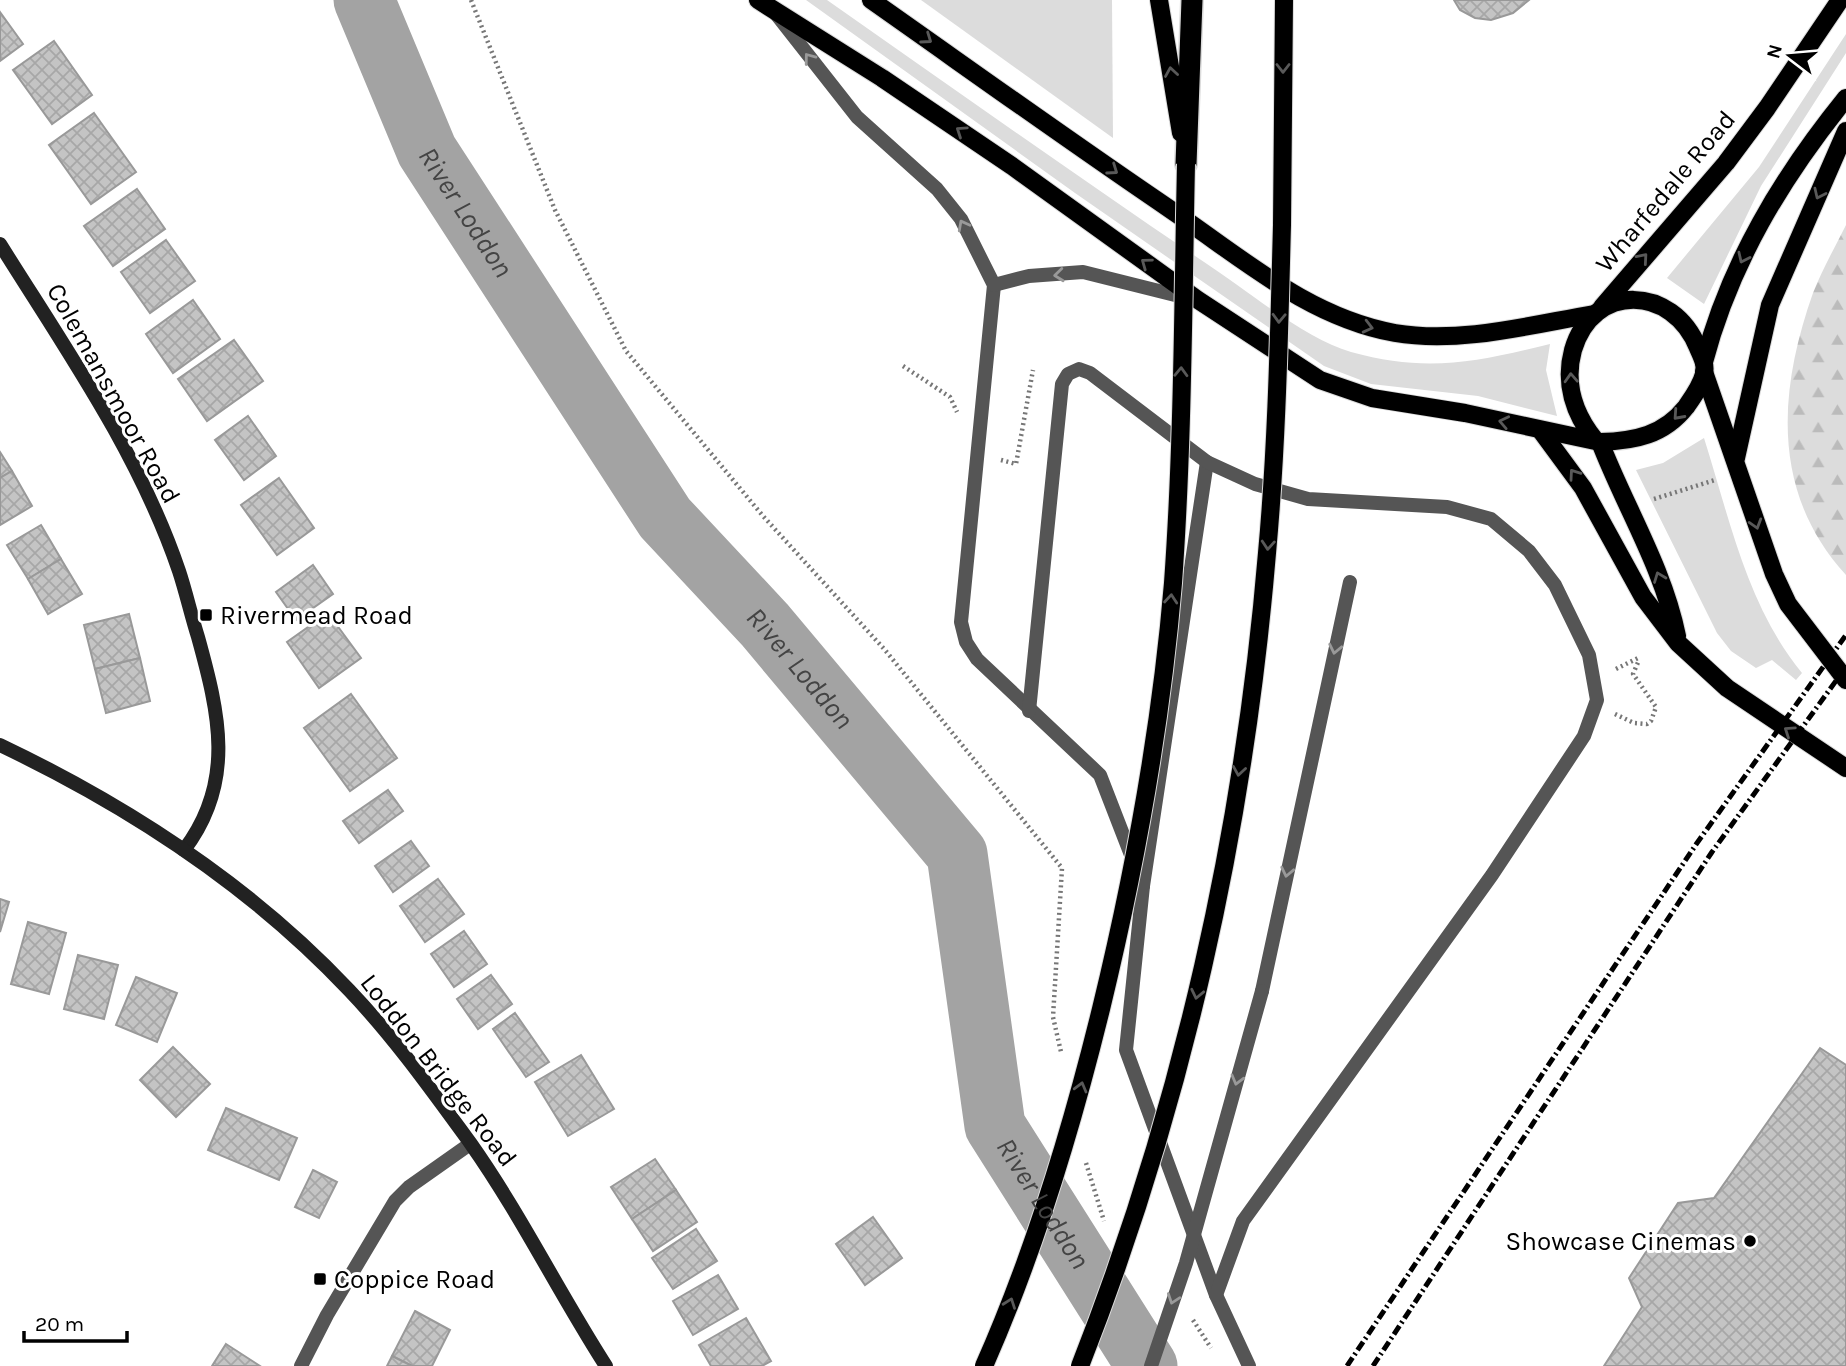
<svg xmlns="http://www.w3.org/2000/svg" width="1846" height="1366" viewBox="0 0 1846 1366" font-family="Karla,sans-serif">
	<defs>
		<pattern id="forest-firs" width="22" height="20" patternUnits="userSpaceOnUse" patternTransform="scale(1.75)"><rect width="22" height="20" fill="#dcdcdc"/><path d="M5 1l3.5 6h-7zM16 11l3.5 6h-7z" fill="#bbb"/></pattern>
		<pattern id="building-cross-hatch" width="8" height="8" patternUnits="userSpaceOnUse" patternTransform="scale(1.75)"><rect width="8" height="8" fill="#c4c4c4"/><path d="M0 0l8 8M0 8l8-8" fill="none" stroke="#a7a7a7"/></pattern>
	</defs>
	<rect width="100%" height="100%" fill="#fff"/>
	<g fill="#dcdcdc">
		<path d="M 806,0 L 827,0 C 953,88 1079,178 1207,264 C 1248,291 1305,339 1351,352 C 1427,373 1476,362 1550,344 L 1546,370 L 1557,416 L 1478,396 L 1371,384 L 1324,366 L 1075,193 Z"/>
		<polygon points="921,0 1112,0 1113,138"/>
		<polygon points="1846,34 1846,53 1761,186 1704,304 1667,278 1759,167"/>
		<path d="M 1704,438 C 1730,520 1747,606 1802,673 L 1796,680 L 1772,660 L 1756,668 L 1731,651 L 1717,633 L 1636,470 L 1663,463 Z"/>
	</g>
	<path fill="url(#forest-firs)" d="M 1846,225 L 1846,575 C 1771,493 1778,392 1813,293 C 1822,270 1835,247 1846,225 Z"/>
	<g fill="none" stroke-linecap="round" stroke-linejoin="round">
		<path stroke="#a3a3a3" stroke-width="61" id="s1" d="M 364,0 L 427,151 L 665,518 L 765,625 L 957,854 L 995,1126 L 1147,1366"/>
	</g>
	<g fill="url(#building-cross-hatch)" stroke="#999" stroke-width="2">
		<polygon points="1454,0 1529,0 1513,13 1491,20 1475,18 1460,10"/>
		<polygon points="0,12 23,44 0,61"/>
		<polygon points="54,41 92,95 52,124 13,70"/>
		<polygon points="94,113 136,172 91,204 49,145"/>
		<polygon points="137,189 165,229 113,266 84,226"/>
		<polygon points="166,240 195,281 150,313 121,272"/>
		<polygon points="193,300 220,339 173,373 146,334"/>
		<polygon points="234,340 263,381 207,421 178,379"/>
		<polygon points="248,416 276,456 244,480 215,440"/>
		<polygon points="0,452 12,471 0,478"/>
		<polygon points="12,471 32,506 0,525 0,478"/>
		<polygon points="279,478 314,528 277,555 241,505"/>
		<polygon points="41,525 61,559 28,579 7,545"/>
		<polygon points="61,559 82,594 48,614 28,579"/>
		<polygon points="313,565 333,594 296,620 276,592"/>
		<polygon points="328,613 361,658 319,688 287,642"/>
		<polygon points="129,614 140,658 95,669 84,625"/>
		<polygon points="140,658 150,701 106,713 95,669"/>
		<polygon points="351,694 397,758 350,791 304,728"/>
		<polygon points="388,790 403,811 359,843 343,821"/>
		<polygon points="411,841 429,866 393,892 375,866"/>
		<polygon points="438,879 464,914 425,942 400,906"/>
		<polygon points="0,899 9,902 0,932"/>
		<polygon points="28,922 66,933 49,994 11,984"/>
		<polygon points="464,931 487,964 454,987 431,954"/>
		<polygon points="78,955 118,965 104,1019 64,1009"/>
		<polygon points="491,975 512,1004 478,1029 457,999"/>
		<polygon points="136,977 177,993 157,1042 116,1025"/>
		<polygon points="515,1013 549,1062 526,1077 493,1029"/>
		<polygon points="173,1047 210,1084 176,1117 140,1080"/>
		<polygon points="1820,1048 1846,1065 1846,1366 1604,1366 1642,1307 1629,1278 1678,1203 1714,1198"/>
		<polygon points="581,1055 614,1109 568,1136 535,1082"/>
		<polygon points="226,1108 297,1138 279,1180 208,1150"/>
		<polygon points="655,1159 676,1190 632,1219 611,1187"/>
		<polygon points="313,1170 337,1182 319,1218 295,1207"/>
		<polygon points="676,1190 697,1222 653,1251 632,1219"/>
		<polygon points="873,1217 902,1258 865,1285 836,1244"/>
		<polygon points="696,1229 717,1261 673,1289 652,1258"/>
		<polygon points="718,1275 738,1309 693,1335 673,1301"/>
		<polygon points="415,1311 450,1330 432,1366 412,1366 392,1356"/>
		<polygon points="746,1318 771,1361 762,1366 711,1366 699,1345"/>
		<polygon points="226,1344 260,1366 212,1366"/>
		<polygon points="392,1356 412,1366 387,1366"/>
	</g>
	<g fill="none" stroke-linecap="round" stroke-linejoin="round">
		<defs>
			<g id="primary">
				<path d="M 758,0 L 882,78 L 1012,166 L 1198,300 L 1320,380 L 1372,398 L 1465,413 L 1600,442 C 1635,441 1664,435 1686,407 C 1693,397 1701,386 1704,374 C 1706,364 1702,357 1698,348 C 1673,285 1593,282 1573,350 C 1564,383 1574,414 1595,440"/>
				<path d="M 871,0 C 972,71 1072,143 1174,212 C 1243,259 1310,318 1395,333 C 1460,344 1530,325 1594,314"/>
				<polyline points="1159,0 1181,133"/>
				<polyline points="1282,225 1284,0"/>
				<polyline points="1602,307 1726,163 1767,108 1840,0"/>
				<path d="M 1704,362 C 1730,263 1782,177 1846,98"/>
				<polyline points="1704,372 1774,574 1788,604 1846,680"/>
				<polyline points="1541,431 1583,488 1643,597 1678,643 1727,688 1846,768"/>
				<path d="M 1600,442 C 1625,507 1663,567 1677,636"/>
				<polyline points="1736,458 1770,305 1846,131"/>
			</g>
			<polyline id="highway" points="1186,164 1192,0"/>
		</defs>
		<use href="#primary" stroke="#dbdbdb" stroke-width="20"/>
		<use href="#highway" stroke="#dbdbdb" stroke-width="24"/>
		<g stroke="#777" stroke-width="4.5" stroke-dasharray="2 3.5" stroke-linecap="butt">
			<polyline points="471,0 555,210 626,351 763,516 885,650 1062,868 1053,1017 1061,1052"/>
			<polyline points="903,366 950,397 957,412"/>
			<polyline points="1001,460 1016,464 1033,370"/>
			<polyline points="1654,499 1715,480"/>
			<polyline points="1616,669 1638,658"/>
			<polyline points="1615,714 1634,723 1647,724 1651,721 1656,707 1633,674 1639,660"/>
			<polyline points="1086,1163 1104,1221"/>
			<polyline points="1193,1320 1211,1348"/>
		</g>
		<g stroke="#555" stroke-width="14">
			<polyline points="776,14 857,117 937,189 961,219 994,285 961,622 966,642 977,659 1100,775 1143,886"/>
			<polyline points="994,285 1029,276 1083,272 1191,299"/>
			<polyline points="1207,462 1143,886 1126,1050 1216,1295 1249,1366"/>
			<polyline points="1029,711 1062,384 1068,374 1079,369 1090,373 1207,462 1255,484 1308,499 1447,507 1491,519 1529,551 1555,585 1589,655 1597,700 1584,736 1492,875 1243,1221 1216,1295"/>
			<polyline points="1262,991 1350,582"/>
		</g>
		<polyline stroke="#555" stroke-width="14" points="301,1366 327,1315 395,1201 409,1187 470,1144"/>
		<g stroke="#222" stroke-width="14">
			<path d="M 0,244 C 65,348 139,453 179,571 C 186,592 191,615 198,637 C 219,713 236,782 184,850"/>
			<path d="M 0,745 C 128,806 251,886 349,990 C 394,1037 433,1092 471,1144 C 521,1215 559,1293 606,1366"/>
		</g>
		<use href="#primary" stroke="#000" stroke-width="18"/>
		<use href="#highway" stroke="#000" stroke-width="21"/>
		<g stroke="#000" stroke-width="5" stroke-dasharray="10 3.5 2 3.5" stroke-linecap="butt">
			<polyline points="1347,1366 1697,843 1846,635"/>
			<polyline points="1373,1366 1712,852 1846,667"/>
		</g>
		<defs>
			<g id="primary-bridge">
				<path d="M 984,1366 C 1035,1251 1071,1131 1101,1009 C 1135,869 1161,727 1173,583 C 1183,444 1183,303 1186,164"/>
				<path d="M 1080,1366 C 1182,1107 1244,830 1267,553 C 1277,444 1279,335 1282,225"/>
			</g>
		</defs>
		<use href="#primary-bridge" stroke="#dbdbdb" stroke-width="20" stroke-linecap="butt"/>
		<polyline stroke="#555" stroke-width="14" points="1151,1366 1186,1263 1262,991"/>
		<use href="#primary-bridge" stroke="#000" stroke-width="18"/>
	</g>
	<defs><path id="oneway-chevron" d="M-2-3.5L2.5 0L-2 3.5" fill="none" stroke-width="1.6" stroke-linecap="round" stroke-linejoin="round" transform="scale(1.75)"/></defs>
	<g stroke="#595959">
		<use href="#oneway-chevron" transform="translate(927 39) rotate(35)"/>
		<use href="#oneway-chevron" transform="translate(1283 68) rotate(90)"/>
		<use href="#oneway-chevron" transform="translate(1171 72) rotate(-99)"/>
		<use href="#oneway-chevron" transform="translate(961 131) rotate(-146)"/>
		<use href="#oneway-chevron" transform="translate(1113 170) rotate(35)"/>
		<use href="#oneway-chevron" transform="translate(1819 194) rotate(115)"/>
		<use href="#oneway-chevron" transform="translate(1643 258) rotate(-49)"/>
		<use href="#oneway-chevron" transform="translate(1743 258) rotate(115)"/>
		<use href="#oneway-chevron" transform="translate(1146 263) rotate(-144)"/>
		<use href="#oneway-chevron" transform="translate(1279 318) rotate(92)"/>
		<use href="#oneway-chevron" transform="translate(1368 327) rotate(14)"/>
		<use href="#oneway-chevron" transform="translate(1181 372) rotate(-88)"/>
		<use href="#oneway-chevron" transform="translate(1571 378) rotate(-93)"/>
		<use href="#oneway-chevron" transform="translate(1678 415) rotate(132)"/>
		<use href="#oneway-chevron" transform="translate(1504 422) rotate(-168)"/>
		<use href="#oneway-chevron" transform="translate(1574 474) rotate(-125)"/>
		<use href="#oneway-chevron" transform="translate(1756 524) rotate(73)"/>
		<use href="#oneway-chevron" transform="translate(1268 545) rotate(94)"/>
		<use href="#oneway-chevron" transform="translate(1659 577) rotate(-111)"/>
		<use href="#oneway-chevron" transform="translate(1171 599) rotate(-85)"/>
		<use href="#oneway-chevron" transform="translate(1789 731) rotate(-146)"/>
		<use href="#oneway-chevron" transform="translate(1239 771) rotate(99)"/>
		<use href="#oneway-chevron" transform="translate(1197 994) rotate(102)"/>
		<use href="#oneway-chevron" transform="translate(1081 1087) rotate(-75)"/>
		<use href="#oneway-chevron" transform="translate(1010 1303) rotate(-70)"/>
	</g>
	<g stroke="#999">
		<use href="#oneway-chevron" transform="translate(809 58) rotate(-127)"/>
		<use href="#oneway-chevron" transform="translate(963 225) rotate(-118)"/>
		<use href="#oneway-chevron" transform="translate(1059 275) rotate(174)"/>
		<use href="#oneway-chevron" transform="translate(1335 649) rotate(102)"/>
		<use href="#oneway-chevron" transform="translate(1287 872) rotate(102)"/>
		<use href="#oneway-chevron" transform="translate(1237 1080) rotate(105)"/>
		<use href="#oneway-chevron" transform="translate(1173 1299) rotate(109)"/>
	</g>
	<g fill="#000" stroke="#fff" stroke-width="2.5">
		<rect x="199" y="608" width="14" height="14" rx="3.5"/>
		<circle cx="1750" cy="1241" r="7"/>
		<rect x="313" y="1272" width="14" height="14" rx="3.5"/>
	</g>
	<g text-anchor="middle" stroke-width="6" stroke-linejoin="round" paint-order="stroke">
		<g font-size="26" fill="#000" stroke="#fff">
			<text transform="translate(1665 191) rotate(-50)" y="9">Wharfedale Road</text>
			<text transform="translate(114 393) rotate(61)" y="9">Colemansmoor Road</text>
			<text transform="translate(439 1070) rotate(52)" y="9">Loddon Bridge Road</text>
		</g>
		<g font-size="26" fill="#000" stroke="#fff" text-anchor="start">
			<text x="220" y="624">Rivermead Road</text>
			<text x="1736" y="1250" text-anchor="end">Showcase Cinemas</text>
			<text x="334" y="1288">Coppice Road</text>
		</g>
		<g font-size="28" font-style="italic" fill="#444" stroke="#fff">
			<text dy="10" stroke="none"><textPath href="#s1" startOffset="236">River Loddon</textPath></text>
			<text dy="10" stroke="none"><textPath href="#s1" startOffset="803">River Loddon</textPath></text>
			<text dy="10" stroke="none"><textPath href="#s1" startOffset="1412">River Loddon</textPath></text>
		</g>
	</g>
	<g transform="translate(1790 56) rotate(286)" stroke="#ffffff" stroke-width="5" paint-order="stroke">
	<path d="M0-5L12 26L0 18L-12 26Z" fill="#000000"/>
	<text y="-10" font-size="19" font-weight="bold" text-anchor="middle" fill="#000000">N</text>
	</g>
	<path d="M24 1331v10h103v-10" fill="none" stroke="#000000" stroke-width="3.5"/>
	<text x="35" y="1331" font-size="21" fill="#000000" stroke="#ffffff" stroke-width="5" paint-order="stroke">20 m</text>
</svg>
